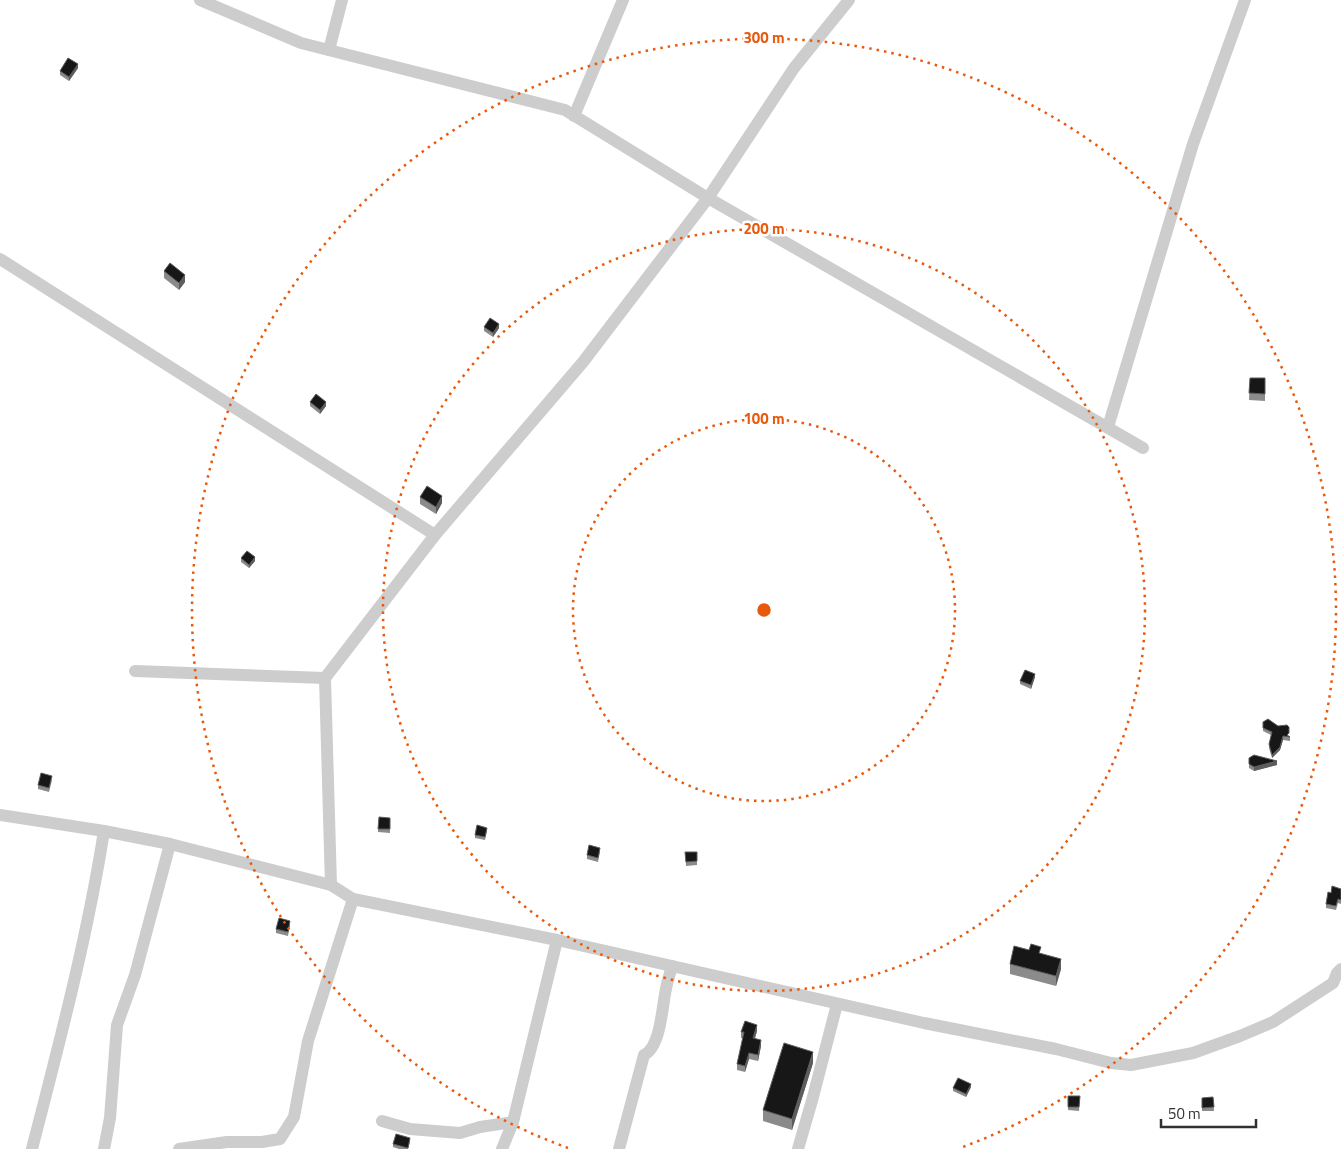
<svg xmlns="http://www.w3.org/2000/svg" width="1341" height="1149" viewBox="0 0 1341 1149" font-family="'Titillium Web',sans-serif">
	<rect width="100%" height="100%" fill="#fff"/>
	<g fill="none" stroke-linecap="round" stroke-linejoin="round">
		<g stroke="#cdcdcd" stroke-width="12">
			<polyline points="200,0 301,43 565,110 708,198 1143,448"/>
			<polyline points="329,50 342,0"/>
			<polyline points="574,116 623,0"/>
			<polyline points="0,259 435,535"/>
			<polyline points="1108,427 1193,144 1245,0"/>
			<polyline points="135,671 325,678"/>
			<polyline points="0,815 104,831 170,844 331,885 353,899 557,940 924,1023 1056,1049 1111,1063 1131,1065 1193,1053 1240,1036 1273,1022 1333,983 1337,973 1341,969"/>
			<polyline points="331,885 325,678 435,535 583,362 708,198 794,68 849,0"/>
			<polyline points="382,1121 410,1129 460,1133 480,1127 513,1122"/>
			<path d="M 32,1149 C 59,1044 87,939 104,831"/>
			<polyline points="104,1149 110,1118 117,1025 135,975 170,844"/>
			<polyline points="179,1149 227,1142 262,1142 280,1139 294,1117 308,1041 353,899"/>
			<polyline points="502,1149 513,1122 557,940"/>
			<path d="M 619,1149 L 644,1055 C 661,1047 662,1006 666,989 C 667,982 670,974 672,966"/>
			<polyline points="798,1149 813,1097 837,1004"/>
		</g>
	</g>
	<g fill="#8b8b8b">
		<polygon points="78,68 69,81 60,75 60,71"/>
		<polygon points="164,271 185,282 179,290 164,278"/>
		<polygon points="484,327 499,328 493,337 484,331"/>
		<polygon points="1250,378 1265,386 1265,401 1249,400"/>
		<polygon points="310,402 326,406 320,414 310,406"/>
		<polygon points="420,497 442,503 436,514 420,504"/>
		<polygon points="241,558 255,561 249,568 241,562"/>
		<polygon points="1035,677 1031,689 1020,684 1020,681"/>
		<polygon points="1263,722 1290,737 1290,741 1283,740 1280,750 1272,758 1269,748 1271,735 1263,731"/>
		<polygon points="1249,758 1277,765 1254,771 1249,768"/>
		<polygon points="52,780 49,792 38,789 38,785"/>
		<polygon points="390,818 390,833 378,832 378,829"/>
		<polygon points="487,831 485,840 475,838 475,835"/>
		<polygon points="600,852 598,862 587,859 587,855"/>
		<polygon points="685,852 697,852 697,865 686,866"/>
		<polygon points="1341,889 1341,904 1338,903 1336,910 1326,908 1326,904 1331,893"/>
		<polygon points="290,925 288,936 276,933 276,929"/>
		<polygon points="1041,953 1061,969 1056,986 1010,974 1010,964"/>
		<polygon points="757,1031 755,1039 761,1046 758,1061 749,1059 745,1072 737,1070 737,1064 743,1038 741,1038 741,1032"/>
		<polygon points="813,1063 792,1130 763,1121 763,1110"/>
		<polygon points="971,1087 966,1097 953,1091 953,1088"/>
		<polygon points="1068,1096 1080,1096 1079,1111 1068,1110"/>
		<polygon points="1213,1097 1214,1111 1202,1111 1202,1098"/>
		<polygon points="410,1142 408,1149 399,1149 393,1147 393,1144"/>
	</g>
	<g fill="#5d5d5d">
		<polygon points="78,64 78,68 69,81 69,77"/>
		<polygon points="185,275 185,282 179,290 179,283"/>
		<polygon points="499,324 499,328 493,337 493,333"/>
		<polygon points="326,402 326,406 320,414 320,410"/>
		<polygon points="442,496 442,503 436,514 436,507"/>
		<polygon points="255,557 255,561 249,568 249,565"/>
		<polygon points="1035,674 1035,677 1031,689 1031,685"/>
		<polygon points="1283,736 1283,740 1280,750 1272,758 1272,755"/>
		<polygon points="1277,761 1277,765 1254,771 1254,767"/>
		<polygon points="1061,959 1061,969 1056,986 1056,976"/>
		<polygon points="757,1025 757,1031 753,1044 753,1038"/>
		<polygon points="761,1040 761,1046 758,1061 758,1055"/>
		<polygon points="813,1052 813,1063 792,1130 792,1119"/>
		<polygon points="749,1053 749,1059 745,1072 745,1066"/>
		<polygon points="971,1084 971,1087 966,1097 966,1094"/>
	</g>
	<g fill="#171717" stroke="#5d5d5d">
		<polygon points="68,58 78,64 69,77 60,71"/>
		<polygon points="170,263 185,275 179,283 164,271"/>
		<polygon points="490,318 499,324 493,333 484,327"/>
		<polygon points="1250,378 1265,378 1265,394 1249,393"/>
		<polygon points="316,394 326,402 320,410 310,402"/>
		<polygon points="427,486 442,496 436,507 420,497"/>
		<polygon points="247,551 255,557 249,565 241,558"/>
		<polygon points="1025,670 1035,674 1031,685 1020,681"/>
		<polygon points="1268,719 1278,726 1287,725 1289,727 1289,733 1287,735 1290,737 1283,736 1280,747 1272,755 1269,744 1272,732 1263,728 1263,722"/>
		<polygon points="1254,755 1277,761 1254,767 1249,764 1249,758"/>
		<polygon points="41,773 52,776 49,788 38,785"/>
		<polygon points="379,817 390,818 390,829 378,829"/>
		<polygon points="477,825 487,828 485,837 475,835"/>
		<polygon points="589,845 600,848 598,858 587,855"/>
		<polygon points="685,852 697,852 697,861 686,862"/>
		<polygon points="1332,886 1341,889 1341,900 1338,899 1336,906 1326,904 1328,892 1331,893"/>
		<polygon points="279,918 290,921 288,932 276,929"/>
		<polygon points="1031,944 1041,947 1039,953 1061,959 1056,976 1010,964 1014,946 1029,950"/>
		<polygon points="745,1021 757,1025 753,1038 761,1040 758,1055 749,1053 745,1066 737,1064 744,1032 741,1032"/>
		<polygon points="784,1043 813,1052 792,1119 763,1110"/>
		<polygon points="958,1078 971,1084 966,1094 953,1088"/>
		<polygon points="1068,1096 1080,1096 1079,1107 1068,1107"/>
		<polygon points="1213,1097 1214,1107 1202,1108 1202,1098"/>
		<polygon points="396,1134 410,1138 408,1148 393,1144"/>
	</g>
	<g fill="none" stroke="#e8590c" stroke-width="2.5" stroke-dasharray="2.5 5">
		<circle cx="764" cy="610" r="191"/>
		<circle cx="764" cy="610" r="381"/>
		<path d="M568 1148A572 572 0 1 1 960 1148"/>
	</g>
	<circle cx="764" cy="610" r="8" fill="#e8590c" stroke="#fff" stroke-width="2.5"/>
	<g font-size="15" text-anchor="middle" font-weight="bold" fill="#e8590c" stroke="#fff" stroke-width="5" stroke-linejoin="round" paint-order="stroke">
		<text x="764" y="43">300 m</text>
		<text x="764" y="234">200 m</text>
		<text x="764" y="424">100 m</text>
	</g>
	<path d="M1161 1119v8h95v-8" fill="none" stroke="#303030" stroke-width="2.5"/>
	<text x="1168" y="1119" font-size="15" fill="#303030" stroke="#ffffff" stroke-width="4" paint-order="stroke">50 m</text>
</svg>
